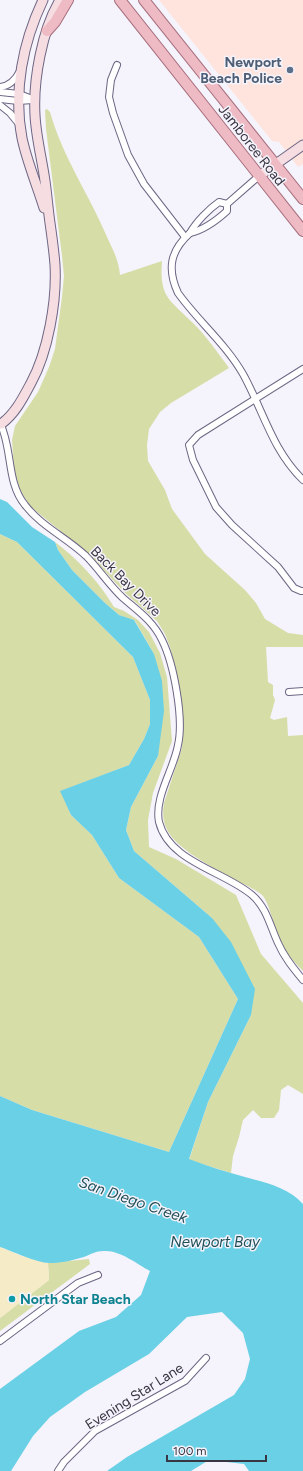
<svg xmlns="http://www.w3.org/2000/svg" width="303" height="1471" viewBox="0 0 303 1471" font-family="Figtree,sans-serif">
	<rect width="100%" height="100%" fill="#f5f3fb"/>
	<polygon fill="#fee4dd" points="159,0 303,0 303,164 298,167 279,142 272,141"/>
	<g fill="#d7dda7">
		<path d="M 47,109 L 50,112 C 63,158 89,194 107,237 C 113,250 119,261 120,275 L 162,261 C 159,298 170,300 194,324 C 207,337 218,353 229,368 L 171,403 L 160,412 L 149,429 L 147,445 L 148,461 L 165,490 L 172,509 L 205,554 L 245,590 L 256,603 L 265,619 L 288,633 L 303,635 L 303,647 L 266,647 L 268,682 L 273,685 L 273,695 L 275,700 L 270,718 L 274,720 L 287,717 L 288,736 L 303,735 L 303,971 C 294,962 284,951 279,939 C 275,929 269,903 263,896 C 257,890 243,884 236,880 C 217,870 180,851 169,833 C 163,824 162,814 164,803 L 182,748 L 183,724 L 176,669 L 170,647 L 165,634 L 157,621 L 124,592 L 90,555 L 31,507 L 18,487 L 14,470 L 12,440 L 15,426 L 38,392 L 49,367 L 55,349 L 62,297 L 64,276 L 62,256 L 46,129 L 45,110 Z"/>
		<polygon points="0,534 17,542 133,657 150,700 150,724 144,739 129,765 61,791 71,815 92,835 119,878 199,937 238,999 169,1152 32,1110 0,1096"/>
		<path d="M 55,542 C 79,560 99,582 114,607 L 124,611 L 138,620 L 149,632 L 160,653 L 167,677 L 172,741 L 153,793 L 148,820 L 149,847 L 176,859 L 236,895 L 261,954 L 303,1003 L 303,1094 L 288,1085 L 281,1090 L 279,1110 L 274,1118 L 261,1118 L 253,1110 L 243,1120 L 239,1137 L 233,1156 L 231,1173 L 189,1160 L 208,1102 L 251,1015 L 212,918 L 134,851 L 126,830 L 131,807 L 158,756 L 154,654 L 135,621 L 119,615 L 105,603 L 72,570 L 58,550 Z"/>
		<polygon points="89,1259 90,1264 0,1331 0,1318 49,1280 48,1263"/>
	</g>
	<polygon fill="#f5ebc6" points="0,1247 22,1256 48,1263 49,1280 0,1318"/>
	<path fill="#69d0e5" d="M 0,499 L 7,502 L 32,527 L 55,542 L 58,550 L 72,570 L 105,603 L 119,615 L 134,620 L 154,654 L 162,681 L 164,711 L 158,756 L 131,807 L 126,830 L 134,851 L 212,918 L 231,942 L 255,989 L 251,1015 L 208,1102 L 189,1159 C 207,1166 226,1172 245,1177 C 266,1183 288,1187 303,1204 L 303,1471 L 249,1471 L 244,1464 L 209,1460 L 191,1471 L 107,1471 L 127,1457 L 234,1395 L 245,1379 L 250,1359 L 243,1333 L 222,1312 L 187,1317 L 149,1354 L 85,1392 L 50,1417 L 33,1436 L 11,1471 L 0,1471 L 0,1389 L 79,1331 L 116,1317 L 141,1295 L 150,1271 C 137,1264 121,1251 106,1251 C 95,1250 89,1256 80,1258 C 71,1261 59,1263 49,1263 C 37,1263 12,1251 0,1247 L 0,1096 L 32,1110 L 169,1152 L 238,999 L 199,937 L 119,878 L 92,835 L 71,815 L 60,791 L 129,765 L 144,739 L 150,724 L 150,700 L 133,657 L 17,542 L 0,534 Z"/>
	<g fill="none" stroke-linecap="round" stroke-linejoin="round">
		<defs>
			<g id="street">
				<polyline points="117,65 111,80 109,97 113,113 128,155 144,184 185,237"/>
				<path d="M 0,87 C 9,86 16,79 20,71"/>
				<polyline points="0,92 19,94 35,100"/>
				<polyline points="0,99 18,101 33,100"/>
				<polyline points="0,105 10,113 19,124"/>
				<path d="M 219,202 L 227,204 L 227,211 C 216,221 204,230 190,233 C 196,222 209,209 219,202 Z"/>
				<polyline points="227,204 259,176"/>
				<path d="M 190,233 C 170,251 167,269 178,293 C 198,321 225,343 243,374 C 263,410 272,450 303,480"/>
				<polyline points="303,369 198,435 189,445 193,460 216,507 232,525 278,567 294,588 301,591 303,591"/>
				<path d="M 0,423 C 13,449 6,482 25,505 C 41,526 67,538 86,556 C 99,569 109,585 123,598 C 138,611 153,621 162,640 C 174,664 184,719 178,745 C 174,769 154,797 159,822 C 169,862 224,871 252,895 C 267,908 270,926 278,943 C 284,957 293,968 303,980"/>
				<polyline points="289,692 303,691"/>
				<polyline points="0,1341 78,1283 98,1275"/>
				<polyline points="58,1471 64,1462 95,1431 185,1381 206,1358"/>
			</g>
			<g id="secondary">
				<path d="M 43,0 C 23,42 13,91 22,138 C 27,162 37,185 44,208"/>
				<polyline points="259,176 303,145"/>
				<path d="M 1,424 C 15,414 23,398 31,383 C 48,352 57,301 55,265 C 54,251 52,237 50,223 C 48,209 47,195 45,181 C 42,159 36,137 35,115 C 33,80 42,30 60,0"/>
			</g>
			<g id="primary">
				<polyline points="120,0 303,231"/>
				<polyline points="144,0 303,199"/>
				<polyline points="47,31 55,22 68,0"/>
			</g>
		</defs>
		<use href="#street" stroke="#6d6684" stroke-width="8"/>
		<use href="#secondary" stroke="#6d6684" stroke-width="11"/>
		<use href="#primary" stroke="#a76f7e" stroke-width="12"/>
		<use href="#street" stroke="#fff" stroke-width="6"/>
		<use href="#secondary" stroke="#f6dde2" stroke-width="9"/>
		<use href="#primary" stroke="#eebbc4" stroke-width="10"/>
	</g>
	<circle fill="#5c6f8a" stroke="#f5f3fb" stroke-width="1.5" cx="290" cy="70" r="4"/>
	<circle fill="#0f9aa8" stroke="#f5f3fb" stroke-width="1.5" cx="12" cy="1299" r="4"/>
	<g text-anchor="middle" stroke-width="3" stroke-linejoin="round" paint-order="stroke">
		<g font-size="14" font-weight="bold" fill="#4e5e75" stroke="#f5f3fb" text-anchor="end">
			<text x="282" y="67">Newport<tspan x="282" dy="16">Beach Police</tspan></text>
		</g>
		<g font-size="14" fill="#393643" stroke="#f5f3fb">
			<text transform="translate(252 145) rotate(52)" y="5">Jamboree Road</text>
			<text transform="translate(126 581) rotate(45)" y="5">Back Bay Drive</text>
			<text transform="translate(134 1396) rotate(-32)" y="5">Evening Star Lane</text>
		</g>
		<g font-size="14" font-weight="bold" fill="#0d838f" stroke="#f5f3fb" text-anchor="start">
			<text x="20" y="1304">North Star Beach</text>
		</g>
		<g font-size="15" font-style="italic" fill="#214f58" stroke="#f5f3fb">
			<text transform="translate(133 1200) rotate(19)" y="5">San Diego Creek</text>
			<text x="215" y="1247">Newport Bay</text>
		</g>
	</g>
	<path d="M167 1455v6h99v-6" fill="none" stroke="#393643" stroke-width="2"/>
	<text x="173" y="1455" font-size="12" fill="#393643" stroke="#f5f3fb" stroke-width="3" paint-order="stroke">100 m</text>
</svg>
